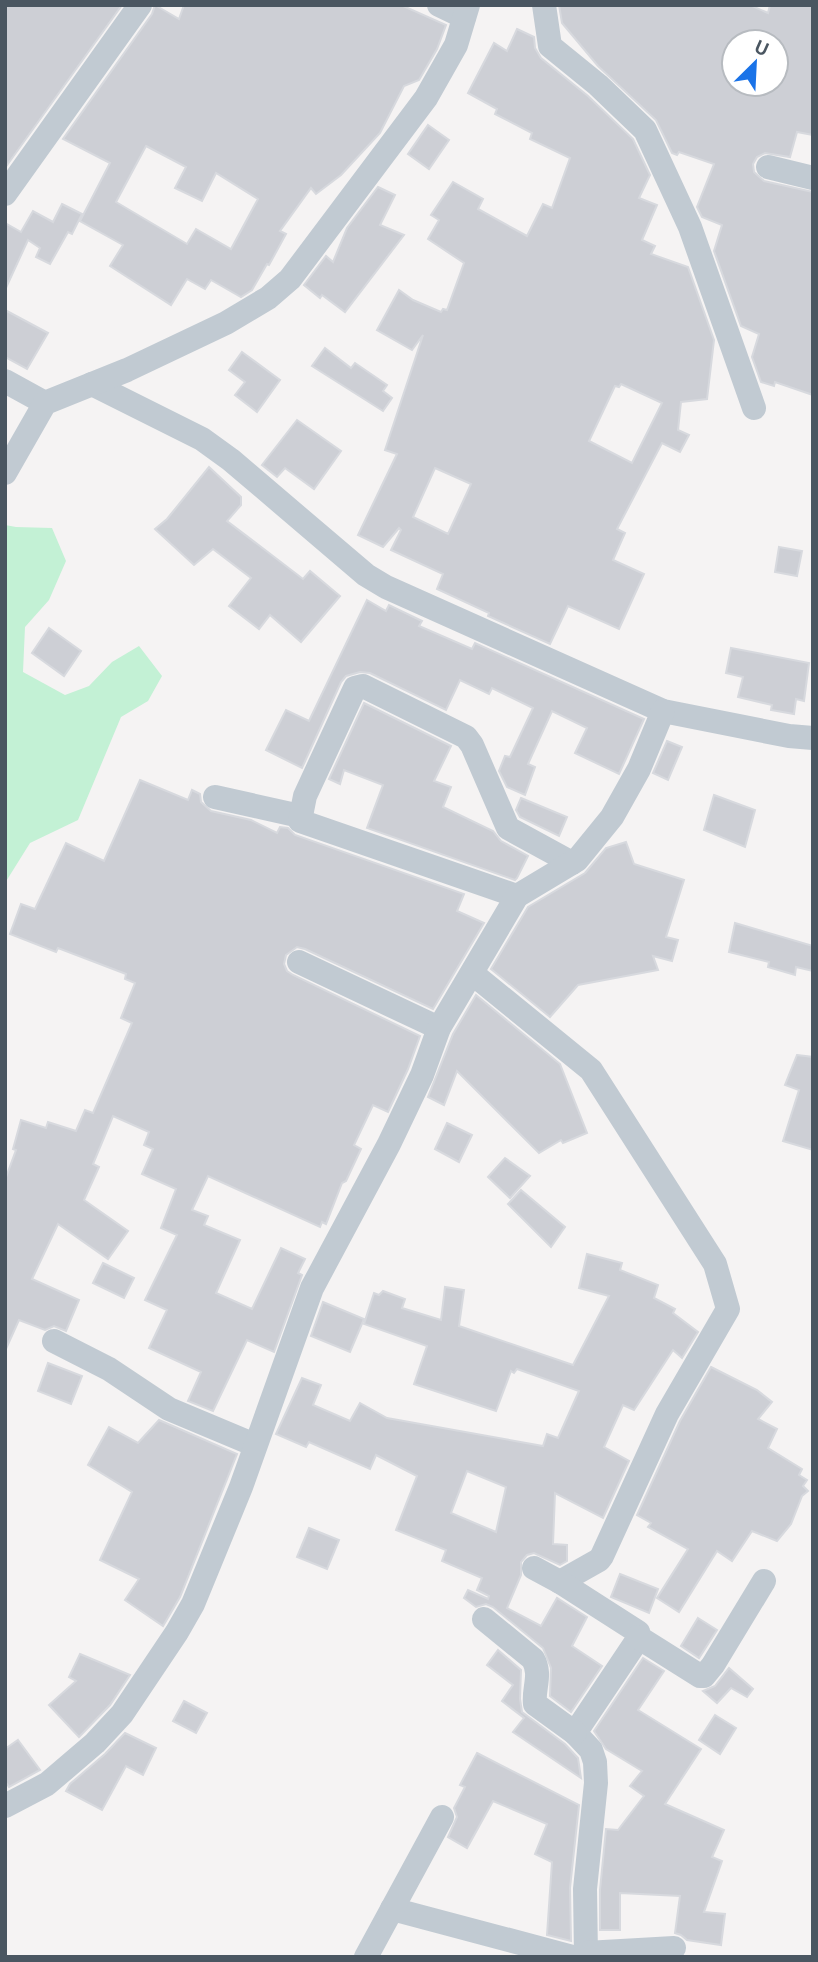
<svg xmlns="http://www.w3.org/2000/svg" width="818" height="1962" viewBox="0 0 818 1962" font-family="Ubuntu,sans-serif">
	<rect width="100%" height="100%" fill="#f5f3f3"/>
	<polygon fill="#c3f1d5" points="5,525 16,527 52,528 66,561 49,600 25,627 23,672 65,695 89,686 112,662 139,646 162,676 148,701 121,717 78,820 30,843 5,883"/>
	<g fill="#cdcfd5" stroke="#d7d9de" stroke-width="2" fill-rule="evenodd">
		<polygon points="5,5 122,5 5,168"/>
		<path d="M 155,5 L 179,19 L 184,5 L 401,5 L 446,25 L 437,49 L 419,80 L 404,86 L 380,133 L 341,175 L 316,194 L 311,188 L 280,231 L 286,234 L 269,265 L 267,264 L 252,290 L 241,297 L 211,280 L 205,289 L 187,279 L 171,305 L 110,266 L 123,245 L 80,221 L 110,163 L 63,139 L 152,14 ZM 146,146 L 186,167 L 175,188 L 202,201 L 216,173 L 258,199 L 231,249 L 196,229 L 187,244 L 116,202 Z"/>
		<path d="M 559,5 L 750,5 L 768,13 L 770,5 L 813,5 L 813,135 L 797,132 L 790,157 L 765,153 L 757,157 L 753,164 L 754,172 L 764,181 L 813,192 L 813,395 L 775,382 L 774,386 L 761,382 L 752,357 L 759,334 L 741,326 L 714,251 L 722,225 L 702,217 L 697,207 L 714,164 L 679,152 L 677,155 L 672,153 L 656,120 L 598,66 L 562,23 ZM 734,42 L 776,42 L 776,84 L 734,84 Z"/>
		<path d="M 517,29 L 534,37 L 535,48 L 541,58 L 588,96 L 633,139 L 650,175 L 639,198 L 657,205 L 642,240 L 655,246 L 651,254 L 688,267 L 714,340 L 707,399 L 681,402 L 678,430 L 689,435 L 680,452 L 662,443 L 617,529 L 625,533 L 613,560 L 644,574 L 619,629 L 568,606 L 550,644 L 488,616 L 489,613 L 437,589 L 443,574 L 391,550 L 401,530 L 399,528 L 383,547 L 358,535 L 397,454 L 385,450 L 423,335 L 412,350 L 377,330 L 399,290 L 413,300 L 441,312 L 443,309 L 447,310 L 464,263 L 428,239 L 439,220 L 431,215 L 453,182 L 483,199 L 478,209 L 527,236 L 543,204 L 552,208 L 570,158 L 530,139 L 532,133 L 495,114 L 497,109 L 468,93 L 494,43 L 507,51 ZM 621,384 L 662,403 L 632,463 L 589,441 L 615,386 L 619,387 ZM 435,468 L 471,484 L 448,534 L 413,517 Z"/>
		<polygon points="428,125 449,140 429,169 408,154"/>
		<polygon points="378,187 395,195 380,225 404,235 345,312 322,295 320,298 304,285 326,256 333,262 347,228"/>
		<polygon points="62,204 82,214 72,234 68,232 50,264 36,257 40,248 28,240 5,290 5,223 21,232 33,211 53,222"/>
		<polygon points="5,310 48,333 27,369 5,357"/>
		<polygon points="325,348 351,368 355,363 387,385 383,391 392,398 383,411 312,366"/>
		<polygon points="242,352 280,380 257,412 235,395 245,382 229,370"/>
		<polygon points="297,420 341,451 314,489 285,468 277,477 262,465"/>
		<polygon points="209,467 241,497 241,505 227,521 303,579 310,571 340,596 301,642 270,615 259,629 229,606 251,578 213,549 194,565 155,529 167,519"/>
		<polygon points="779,547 802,551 797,576 775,572"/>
		<polygon points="367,600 386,611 389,605 422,621 419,626 472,649 475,643 644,719 619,774 575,753 587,728 552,711 528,764 535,767 525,795 507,787 499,771 505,756 510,757 533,708 492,688 489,694 460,680 446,710 370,673 360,672 346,676 341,682 302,768 266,750 286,710 309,721"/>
		<polygon points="49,628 81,651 64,676 32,653"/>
		<polygon points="731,648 809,663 804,701 796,699 794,714 771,710 772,705 738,697 743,677 726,673"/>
		<polygon points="364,703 451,746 434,781 451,787 443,807 493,831 501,841 528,856 517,878 515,880 367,828 383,785 344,770 340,784 329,779"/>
		<polygon points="667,741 682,747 668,780 653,773"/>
		<polygon points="140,780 188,800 192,790 200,794 201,802 211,811 251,820 277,833 280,827 288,828 295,835 464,894 457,911 484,923 433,1009 305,949 297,947 286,955 284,964 287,971 293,975 420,1036 408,1069 388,1112 373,1105 354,1145 361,1149 346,1181 342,1183 326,1224 322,1222 320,1227 208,1176 192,1210 208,1216 204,1225 240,1240 216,1293 252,1309 281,1248 305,1259 298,1273 302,1275 274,1352 247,1340 213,1411 188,1401 201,1372 149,1348 167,1310 145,1300 177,1235 161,1228 176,1189 142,1174 153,1149 144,1145 149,1132 113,1116 93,1164 99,1167 84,1200 128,1231 108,1259 58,1224 32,1279 79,1300 66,1331 54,1326 45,1330 19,1320 5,1351 5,1180 16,1150 13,1149 21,1120 46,1128 48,1122 76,1131 85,1110 93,1113 132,1023 121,1018 135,983 125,979 126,974 58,948 56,952 10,934 21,904 35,909 66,843 104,861"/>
		<polygon points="714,795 755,810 745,847 704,830"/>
		<polygon points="521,798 567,817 559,836 520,817 516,810"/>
		<polygon points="626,842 634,864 684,880 666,937 678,940 672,961 653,956 658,970 578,985 550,1017 491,969 528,907 585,873 606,848"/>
		<polygon points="735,923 813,946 813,971 796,967 795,975 768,967 769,962 729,952"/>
		<polygon points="476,995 560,1064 587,1133 563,1143 561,1140 539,1153 457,1071 444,1105 428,1097 453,1034"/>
		<polygon points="797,1055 813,1057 813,1150 783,1141 799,1090 785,1085"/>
		<polygon points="447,1123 472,1135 459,1162 435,1149"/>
		<polygon points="505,1158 530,1176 510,1198 488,1177"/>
		<polygon points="521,1190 565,1227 551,1247 508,1204"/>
		<path d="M 587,1254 L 622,1263 L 620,1270 L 658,1285 L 654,1298 L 675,1309 L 673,1313 L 698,1332 L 682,1358 L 673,1350 L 634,1410 L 623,1405 L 604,1447 L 629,1461 L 603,1518 L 555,1493 L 553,1544 L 567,1545 L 567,1561 L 560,1565 L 534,1553 L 527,1555 L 521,1562 L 521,1575 L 507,1608 L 541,1626 L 557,1598 L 587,1617 L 572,1646 L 602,1666 L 571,1712 L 550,1696 L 551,1668 L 543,1648 L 493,1607 L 486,1604 L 476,1607 L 464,1598 L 468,1590 L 488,1599 L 489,1596 L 477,1590 L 482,1578 L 442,1561 L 446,1550 L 396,1530 L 417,1476 L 376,1455 L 370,1469 L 309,1442 L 306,1447 L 276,1434 L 302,1378 L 321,1385 L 313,1405 L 350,1421 L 360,1403 L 387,1418 L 543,1446 L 547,1434 L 558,1438 L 579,1391 L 517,1369 L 514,1373 L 511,1371 L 496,1411 L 414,1384 L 427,1346 L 364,1324 L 374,1293 L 379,1295 L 383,1291 L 405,1299 L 402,1308 L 441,1320 L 445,1287 L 464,1290 L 459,1326 L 573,1365 L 609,1296 L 579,1288 ZM 467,1471 L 506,1487 L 496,1532 L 451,1513 Z"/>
		<polygon points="103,1263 134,1278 124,1298 93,1283"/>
		<polygon points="323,1302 364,1319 350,1352 311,1336"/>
		<polygon points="48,1363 82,1376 71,1404 38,1391"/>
		<polygon points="711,1367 757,1390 772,1402 758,1419 777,1429 768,1448 802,1469 799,1475 807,1480 803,1486 808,1491 802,1496 791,1524 777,1541 752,1531 732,1561 717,1551 679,1612 657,1598 688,1549 648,1527 651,1523 637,1515 680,1421"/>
		<polygon points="159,1420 237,1454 180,1597 163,1626 125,1600 139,1579 100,1560 132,1492 88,1465 109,1427 138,1443"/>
		<polygon points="309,1528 339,1540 327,1569 297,1557"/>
		<polygon points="620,1574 658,1589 649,1613 611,1597"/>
		<polygon points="698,1618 717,1630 699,1658 681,1646"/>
		<polygon points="498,1650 521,1670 520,1699 522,1712 565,1744 578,1758 581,1778 513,1732 524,1718 502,1701 513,1685 487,1665"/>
		<polygon points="80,1654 130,1675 110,1705 79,1737 49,1705 76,1681 69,1677"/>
		<polygon points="643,1658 664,1671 638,1710 701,1749 665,1804 724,1830 712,1857 722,1861 704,1912 725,1914 721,1945 687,1940 681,1935 675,1933 680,1896 620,1893 620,1930 600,1930 600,1890 606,1829 618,1830 644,1796 630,1786 642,1771 606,1749 594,1731"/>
		<polygon points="729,1668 753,1689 747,1697 731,1688 717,1703 703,1691 715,1686"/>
		<polygon points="184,1701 207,1713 196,1733 173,1721"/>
		<polygon points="715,1715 736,1728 720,1754 699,1740"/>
		<polygon points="125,1733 156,1748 143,1775 126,1766 102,1810 66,1791 70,1784 105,1754"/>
		<polygon points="18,1740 40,1770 9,1787 5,1781 5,1749"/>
		<polygon points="477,1753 579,1805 570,1888 571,1941 547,1935 552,1862 535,1854 547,1824 493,1801 467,1848 448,1837 457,1817 454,1808 465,1787 460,1785"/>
	</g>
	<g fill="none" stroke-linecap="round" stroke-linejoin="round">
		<g stroke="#c1cad2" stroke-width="24">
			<polyline points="439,5 464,17"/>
			<polyline points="544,5 550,46 598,85 645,130 690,227 754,408"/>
			<polyline points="768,167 813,178"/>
			<polyline points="5,194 140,5"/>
			<polyline points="5,381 45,403"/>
			<polyline points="92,384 202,439 231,460 366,575 386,587 663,711 789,736 813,738"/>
			<polyline points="5,473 45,403 127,370 226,323 268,298 290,279 426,98 456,45 468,5"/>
			<polyline points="215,797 300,816"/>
			<polyline points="517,896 300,821 305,796 355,688 363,686 466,737 472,745 508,828 572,863"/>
			<polyline points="299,962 439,1028"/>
			<polyline points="473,974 591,1070 715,1264 728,1309 667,1414 602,1556 599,1560 560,1582"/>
			<polyline points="54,1341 109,1369 169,1409 255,1445"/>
			<polyline points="534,1568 560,1582 638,1632 636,1642 575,1733 591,1750 595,1762 596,1783 585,1889 586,1957"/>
			<path d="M 484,1619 L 533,1659 C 542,1675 533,1688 535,1704 L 575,1733"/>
			<polyline points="638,1637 700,1676 704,1676 713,1665 764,1581"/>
			<polyline points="5,1806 47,1784 95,1743 122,1714 177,1632 193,1604 241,1487 312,1288 389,1144 422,1075 439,1028 517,896 577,860 612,817 639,769 663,711"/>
			<polyline points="392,1909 573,1957"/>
			<polyline points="586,1953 674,1948"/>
			<polyline points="366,1957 442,1817"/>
		</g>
	</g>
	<rect width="818" height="1962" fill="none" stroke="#4a5661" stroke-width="14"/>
	<g transform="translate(755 63) rotate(24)"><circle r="33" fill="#ffffff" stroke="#b7bbc0" stroke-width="2"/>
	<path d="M0-5L12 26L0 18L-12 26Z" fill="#1a73e8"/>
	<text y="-10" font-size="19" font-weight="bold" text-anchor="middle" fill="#4a5661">U</text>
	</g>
</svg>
